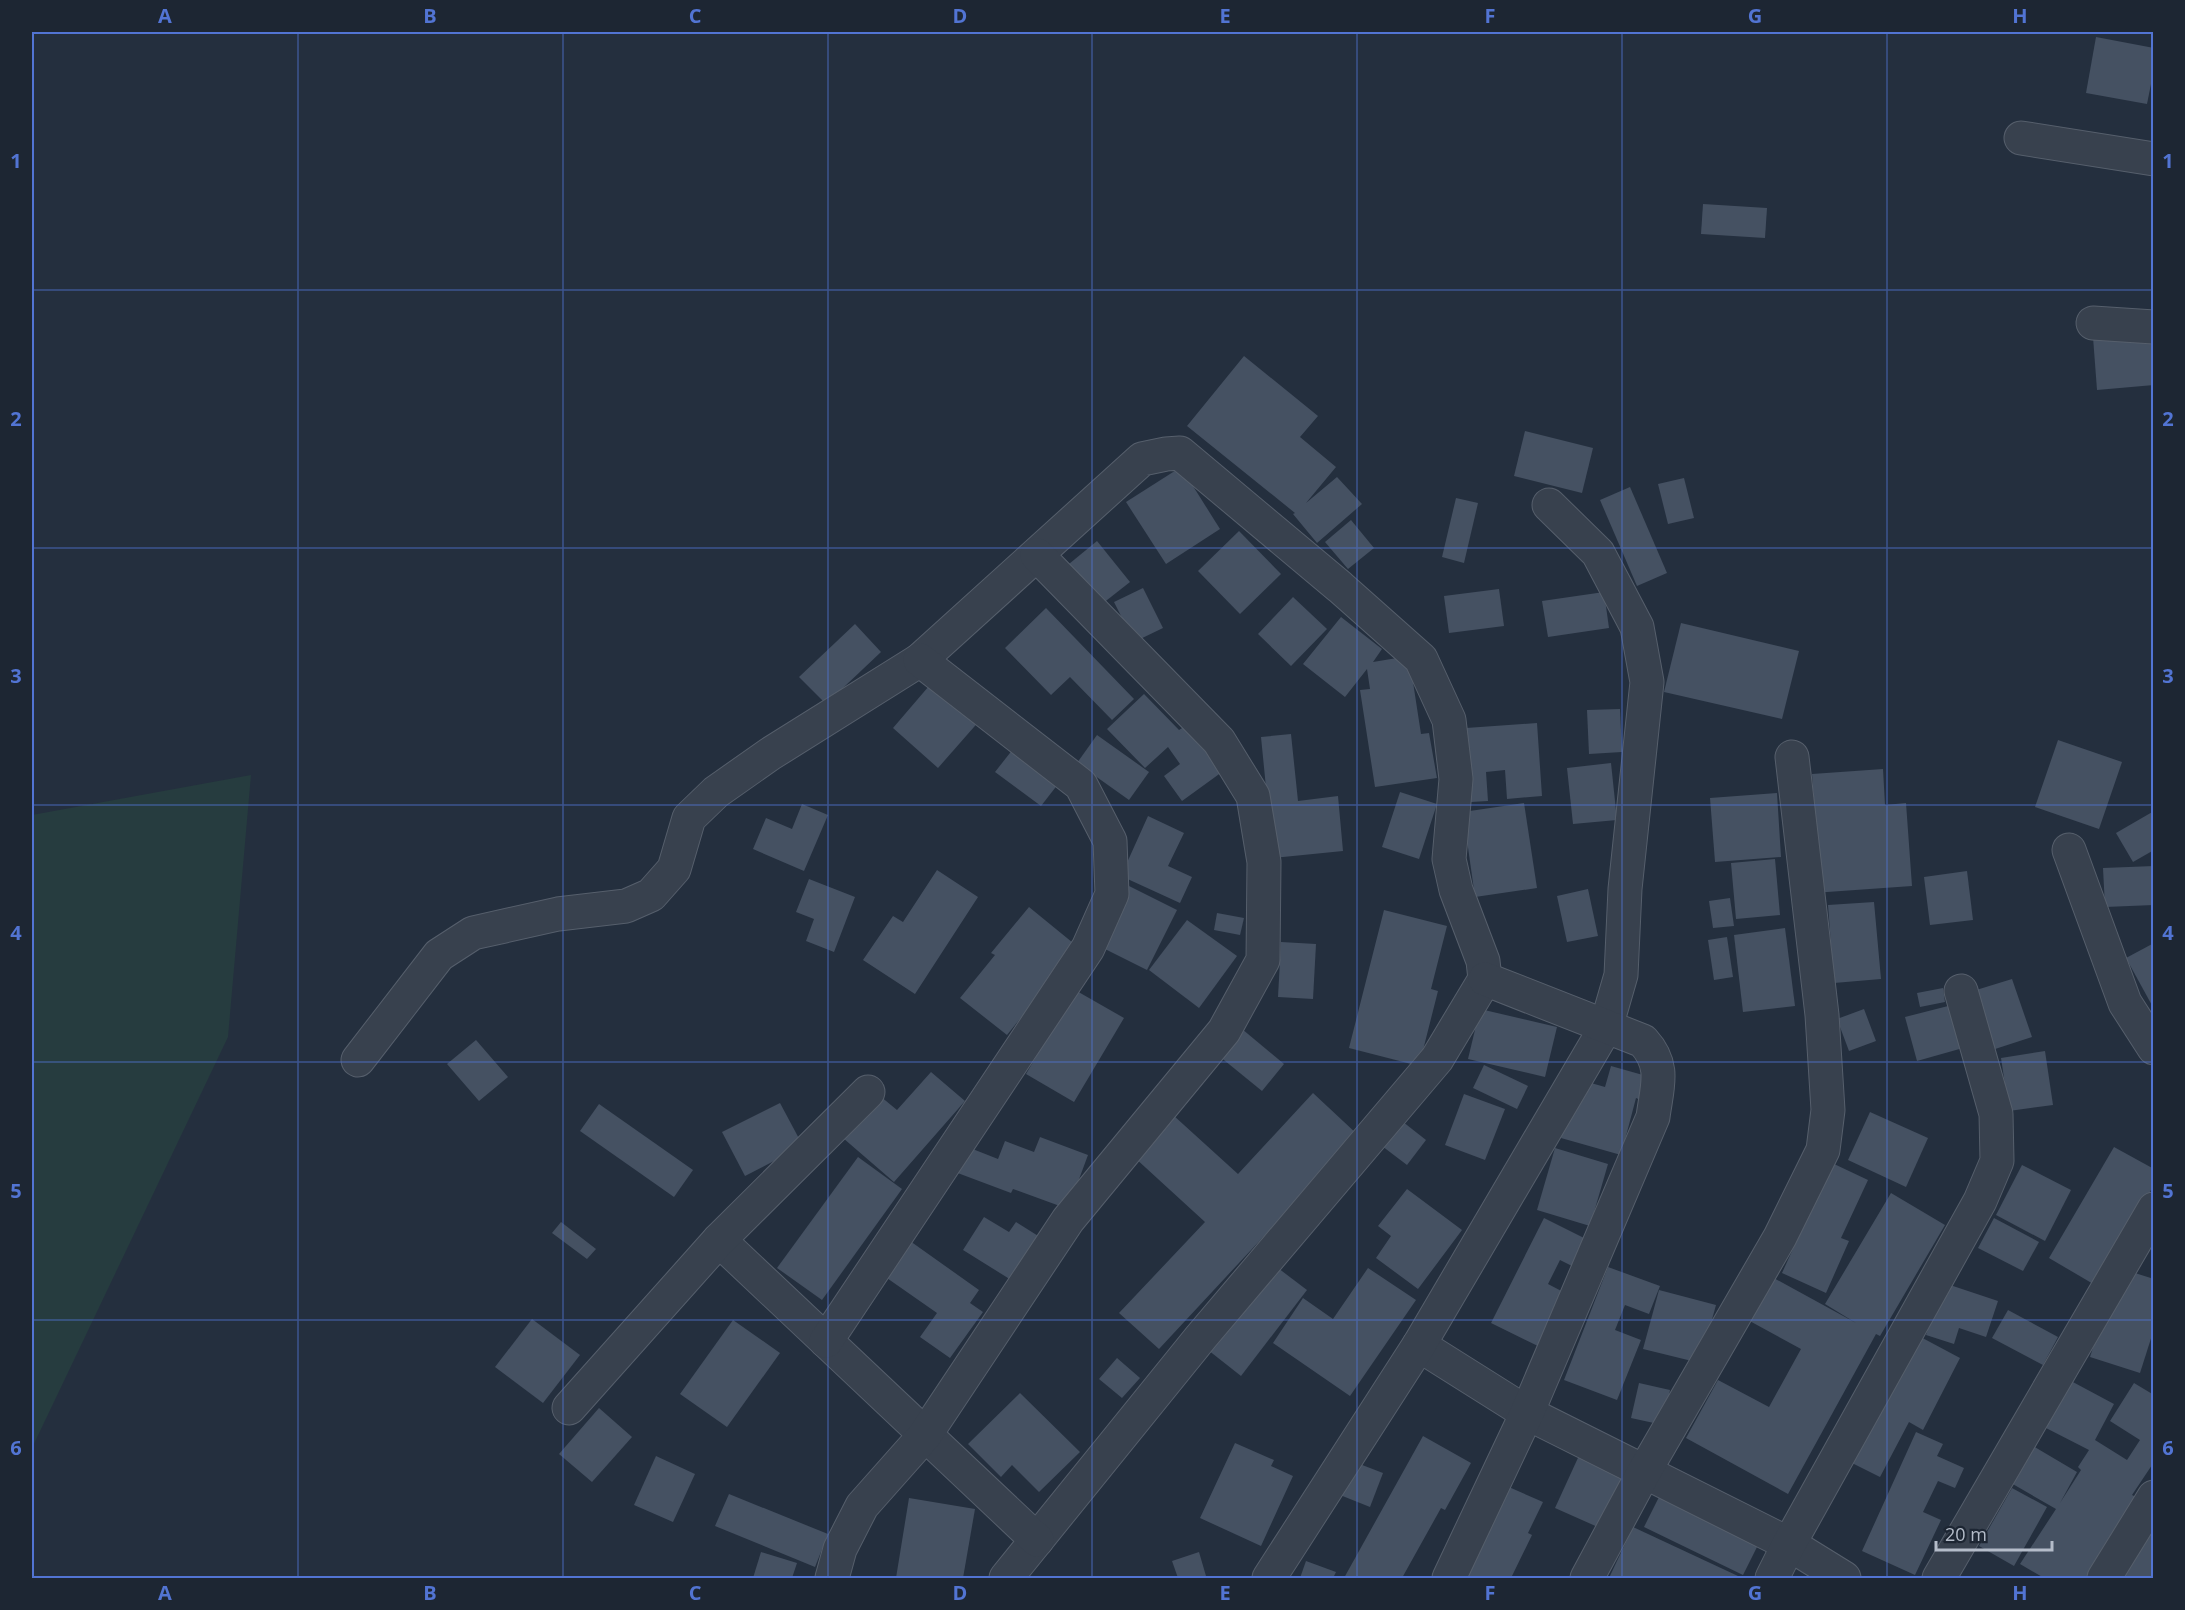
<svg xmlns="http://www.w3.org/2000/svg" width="2185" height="1610" viewBox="0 0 2185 1610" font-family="'Open Sans',sans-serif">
	<rect width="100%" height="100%" fill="#242f3e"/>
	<polygon fill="#263c3f" points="251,775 228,1037 32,1448 32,815"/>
	<g fill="#455162">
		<polygon points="2096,37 2154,48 2154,69 2147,104 2086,93"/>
		<polygon points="1703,204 1767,208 1765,238 1701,234"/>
		<polygon points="2154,332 2154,385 2097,390 2093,337"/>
		<polygon points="1244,356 1318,416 1300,437 1336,467 1306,503 1337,477 1362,504 1317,543 1293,514 1295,513 1187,426"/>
		<polygon points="1525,431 1593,448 1582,493 1514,476"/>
		<polygon points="1181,467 1220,529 1166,564 1126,502"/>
		<polygon points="1684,478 1694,518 1668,524 1658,484"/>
		<polygon points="1630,487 1667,573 1637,586 1600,500"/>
		<polygon points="1456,498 1478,503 1464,563 1442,557"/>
		<polygon points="1351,520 1374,548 1348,569 1325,542"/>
		<polygon points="1239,531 1281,574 1240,614 1198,571"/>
		<polygon points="1097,541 1130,582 1102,604 1069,564"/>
		<polygon points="1143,588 1163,628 1134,642 1114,602"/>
		<polygon points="1499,589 1504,626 1449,633 1444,596"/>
		<polygon points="1604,592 1609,628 1548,637 1542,601"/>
		<polygon points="1293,597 1327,629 1291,666 1258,634"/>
		<polygon points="1046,608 1134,699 1112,720 1070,677 1051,695 1005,648"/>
		<polygon points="1341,617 1382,649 1373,662 1409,656 1421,734 1429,733 1437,778 1375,787 1360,690 1370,689 1367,669 1345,697 1303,664"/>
		<polygon points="1681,623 1799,651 1782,719 1664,692"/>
		<polygon points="855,624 881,652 826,704 799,677"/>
		<polygon points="935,679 981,719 938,768 893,728"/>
		<polygon points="1144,694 1179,730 1187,725 1222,772 1182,801 1164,776 1180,764 1168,747 1145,768 1107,729"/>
		<polygon points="1620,709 1622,752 1589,754 1587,710"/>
		<polygon points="1537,723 1542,796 1507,799 1505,770 1486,772 1488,801 1471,802 1466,728"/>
		<polygon points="1291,734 1298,801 1338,796 1343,851 1273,858 1261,737"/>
		<polygon points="1097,735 1149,772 1129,800 1077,763"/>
		<polygon points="2058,740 2122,762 2099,829 2035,807"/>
		<polygon points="1017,744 1062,779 1041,806 995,772"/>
		<polygon points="1611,763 1617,820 1573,824 1567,768"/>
		<polygon points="1883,769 1885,805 1906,803 1912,886 1813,893 1818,864 1812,774"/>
		<polygon points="1400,792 1437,804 1419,859 1382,847"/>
		<polygon points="1777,793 1781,857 1715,862 1710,798"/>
		<polygon points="1524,803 1537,888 1475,897 1463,812"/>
		<polygon points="802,804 828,815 804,871 753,849 766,818 792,829"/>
		<polygon points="2154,811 2154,850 2133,862 2116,833"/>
		<polygon points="1148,816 1184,833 1168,866 1192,877 1180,903 1121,876"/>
		<polygon points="1775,859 1780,915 1736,919 1731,863"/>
		<polygon points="2154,866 2154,905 2105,907 2103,868"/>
		<polygon points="937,870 978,897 915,994 863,960 893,916 903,922"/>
		<polygon points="1967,871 1973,920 1930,925 1924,877"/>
		<polygon points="809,879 855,897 834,952 806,941 814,919 796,912"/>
		<polygon points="1129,886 1177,910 1147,970 1099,946"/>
		<polygon points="1588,889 1598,936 1567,942 1557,896"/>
		<polygon points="1730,898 1734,926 1713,928 1709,901"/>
		<polygon points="1874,902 1881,979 1834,983 1828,905"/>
		<polygon points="1029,907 1078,947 1007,1035 960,998 995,955 991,953"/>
		<polygon points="1384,910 1447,926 1431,989 1438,991 1419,1066 1349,1048"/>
		<polygon points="1217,913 1244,918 1240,935 1214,930"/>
		<polygon points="1187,920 1237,956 1199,1008 1149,970"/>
		<polygon points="1785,928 1795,1006 1743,1012 1734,935"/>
		<polygon points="1727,937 1733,977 1714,980 1708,940"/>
		<polygon points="1281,942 1316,944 1313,999 1278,997"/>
		<polygon points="2154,943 2154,1009 2126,958"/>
		<polygon points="2012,979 2032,1037 1992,1050 1973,991"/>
		<polygon points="1943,988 1945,1002 1920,1007 1917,993"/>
		<polygon points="1075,990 1124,1018 1074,1102 1026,1074"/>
		<polygon points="1952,1005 1963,1048 1917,1061 1905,1017"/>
		<polygon points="1480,1009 1557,1027 1545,1077 1468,1059"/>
		<polygon points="1864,1009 1876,1041 1849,1051 1837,1019"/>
		<polygon points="1242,1029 1284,1064 1262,1091 1219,1056"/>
		<polygon points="476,1040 508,1077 479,1101 447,1064"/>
		<polygon points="2045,1051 2053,1105 2009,1111 2001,1058"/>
		<polygon points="1484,1065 1528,1086 1517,1109 1473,1088"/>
		<polygon points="1611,1066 1650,1077 1643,1101 1636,1098 1621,1155 1561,1138 1577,1079 1605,1087"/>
		<polygon points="931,1072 965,1101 894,1182 843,1138 880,1096 897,1110"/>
		<polygon points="1313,1093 1358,1135 1159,1349 1119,1313 1205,1222 1134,1157 1173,1115 1238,1174"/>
		<polygon points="1464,1094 1505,1109 1485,1160 1445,1145"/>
		<polygon points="780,1103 803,1146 745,1176 722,1132"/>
		<polygon points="599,1104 693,1170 674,1197 580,1131"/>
		<polygon points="1870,1112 1928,1138 1906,1187 1848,1160"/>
		<polygon points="1398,1118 1426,1140 1407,1165 1378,1143"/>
		<polygon points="1040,1137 1088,1155 1068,1209 1013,1189 1011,1193 955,1172 965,1146 998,1159 1005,1141 1034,1152"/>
		<polygon points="2114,1147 2154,1169 2154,1185 2095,1285 2049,1258"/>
		<polygon points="1555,1148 1608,1164 1590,1226 1537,1210"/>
		<polygon points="858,1157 902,1189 822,1300 777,1268"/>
		<polygon points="1832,1163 1868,1180 1841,1238 1849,1241 1826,1293 1782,1273"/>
		<polygon points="2022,1165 2071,1190 2045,1241 1996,1215"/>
		<polygon points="1407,1189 1462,1230 1418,1289 1376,1258 1391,1236 1378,1226"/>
		<polygon points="1891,1193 1945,1225 1880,1336 1876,1334 1788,1494 1686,1438 1718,1380 1769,1407 1801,1349 1746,1319 1770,1276 1856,1323 1825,1304"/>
		<polygon points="984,1217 1009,1232 1016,1222 1043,1239 1016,1283 963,1250"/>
		<polygon points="1544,1218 1594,1243 1580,1270 1560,1260 1548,1284 1569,1295 1542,1348 1491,1323"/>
		<polygon points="1994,1218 2039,1242 2023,1271 1978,1248"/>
		<polygon points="561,1222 596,1249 587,1259 552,1233"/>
		<polygon points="910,1241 979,1290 970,1303 983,1312 950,1358 920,1337 937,1313 884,1276"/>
		<polygon points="1274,1265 1307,1290 1241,1376 1208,1350"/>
		<polygon points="1608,1267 1660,1286 1649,1314 1625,1305 1615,1330 1641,1340 1617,1400 1564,1380"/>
		<polygon points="1368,1268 1416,1300 1350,1396 1273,1343 1303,1298 1333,1319"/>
		<polygon points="2119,1268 2154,1279 2154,1329 2140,1373 2090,1357"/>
		<polygon points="1944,1283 1998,1301 1986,1337 1959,1328 1954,1344 1926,1335"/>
		<polygon points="1659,1290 1716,1305 1700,1363 1643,1349"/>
		<polygon points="2008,1310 2058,1337 2043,1365 1992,1338"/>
		<polygon points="532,1319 580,1355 543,1403 495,1367"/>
		<polygon points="733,1320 780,1353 727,1427 680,1394"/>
		<polygon points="1915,1334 1960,1358 1923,1430 1909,1422 1880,1477 1848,1461"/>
		<polygon points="1117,1358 1140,1378 1122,1398 1099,1379"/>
		<polygon points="2071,1381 2114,1404 2095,1440 2127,1460 2140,1440 2110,1421 2134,1383 2154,1395 2154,1462 2132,1495 2140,1499 2088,1578 2044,1578 2020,1564 2056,1509 2011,1483 2033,1446 2077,1472 2060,1503 2081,1470 2078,1467 2089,1450 2046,1428"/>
		<polygon points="1639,1383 1670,1390 1663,1425 1631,1418"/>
		<polygon points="1020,1393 1080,1452 1039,1492 1012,1465 1001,1477 968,1444"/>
		<polygon points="599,1408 632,1437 592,1482 559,1454"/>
		<polygon points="1916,1432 1943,1444 1937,1456 1964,1468 1955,1488 1938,1481 1923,1512 1941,1520 1915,1575 1862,1551"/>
		<polygon points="1423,1436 1471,1463 1445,1510 1441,1508 1402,1578 1344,1578"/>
		<polygon points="1588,1436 1651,1466 1618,1536 1555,1508"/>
		<polygon points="1235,1443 1274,1460 1271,1466 1293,1476 1261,1546 1200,1518"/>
		<polygon points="656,1456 695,1474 673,1522 634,1505"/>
		<polygon points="1344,1458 1383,1473 1370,1507 1330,1491"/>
		<polygon points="1668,1479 1767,1527 1743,1575 1644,1527"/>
		<polygon points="1502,1484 1543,1502 1528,1533 1532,1535 1511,1578 1444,1578"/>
		<polygon points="2012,1488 2047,1507 2014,1566 1979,1546"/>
		<polygon points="729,1494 828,1534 815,1567 715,1526"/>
		<polygon points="2154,1497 2154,1578 2119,1578"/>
		<polygon points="909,1498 975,1509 963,1578 896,1578"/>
		<polygon points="1633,1527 1738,1576 1737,1578 1609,1578"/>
		<polygon points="761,1552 797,1563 792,1578 753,1578"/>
		<polygon points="1199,1552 1206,1576 1200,1578 1178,1578 1172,1561"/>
		<polygon points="1306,1561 1336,1572 1333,1578 1300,1578"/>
	</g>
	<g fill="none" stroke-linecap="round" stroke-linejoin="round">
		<defs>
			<g id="minor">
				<polyline points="2021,138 2154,159"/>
				<polyline points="2093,323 2154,327"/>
				<polyline points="2069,850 2125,1003 2154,1048"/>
				<polyline points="358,1060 439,955 473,933 558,914 626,906 651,895 674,869 689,818 716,792 770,754 920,660 1142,459 1166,454 1180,453 1340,587 1421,659 1449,720 1456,779 1449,859 1456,890 1483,961 1485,979 1437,1059 1201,1337 1006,1578"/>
				<polyline points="719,1240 1037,1540"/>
				<polyline points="826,1341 1088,948 1112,894 1110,841 1081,785 920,660"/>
				<polyline points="1419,1345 1527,1413 1789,1544 1844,1578"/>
				<polyline points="569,1408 719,1240 868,1092"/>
				<polyline points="832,1578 840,1549 862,1506 925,1435 1068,1220 1224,1031 1263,960 1264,862 1253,796 1219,741 1037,555"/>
				<polyline points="1269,1578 1419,1345 1606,1027 1621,975 1625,889 1647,682 1637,627 1598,553 1549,505"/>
				<path d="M 1449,1578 L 1527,1413 L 1653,1117 C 1657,1086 1666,1066 1643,1041 L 1485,979"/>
				<polyline points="1587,1578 1644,1472 1780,1237 1823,1150 1828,1110 1822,1015 1792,757"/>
				<polyline points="1772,1578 1789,1544 1980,1201 1997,1161 1996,1114 1961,991"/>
				<polyline points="1939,1578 2154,1209"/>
				<polyline points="2104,1578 2154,1497"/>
			</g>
		</defs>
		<use href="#minor" stroke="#565f6c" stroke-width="35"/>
		<use href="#minor" stroke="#38414e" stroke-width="33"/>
	</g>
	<path fill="none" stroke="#5274d3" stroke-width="1.5" stroke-opacity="0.55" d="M 298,32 L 298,1578M 563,32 L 563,1578M 828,32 L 828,1578M 1092,32 L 1092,1578M 1357,32 L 1357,1578M 1622,32 L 1622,1578M 1887,32 L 1887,1578M 32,290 L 2154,290M 32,548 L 2154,548M 32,805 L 2154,805M 32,1062 L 2154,1062M 32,1320 L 2154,1320"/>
	<rect width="2185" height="1610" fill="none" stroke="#1d2633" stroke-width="66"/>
	<path d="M1936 1541v9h116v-9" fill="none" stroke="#b4bcc9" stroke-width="3"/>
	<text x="1945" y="1541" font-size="18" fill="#b4bcc9" stroke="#1d2633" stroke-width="4.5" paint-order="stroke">20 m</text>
	<rect x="33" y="33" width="2119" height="1544" fill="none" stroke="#5274d3" stroke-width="2"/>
	<g font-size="20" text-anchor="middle" font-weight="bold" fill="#5274d3">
		<text x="165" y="23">A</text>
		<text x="430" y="23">B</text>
		<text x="695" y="23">C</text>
		<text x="960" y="23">D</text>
		<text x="1225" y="23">E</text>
		<text x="1490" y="23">F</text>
		<text x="1755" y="23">G</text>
		<text x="2020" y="23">H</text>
		<text x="16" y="168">1</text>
		<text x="2168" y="168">1</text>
		<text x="16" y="426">2</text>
		<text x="2168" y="426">2</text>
		<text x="16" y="683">3</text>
		<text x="2168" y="683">3</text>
		<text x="16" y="940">4</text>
		<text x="2168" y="940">4</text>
		<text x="16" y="1198">5</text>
		<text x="2168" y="1198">5</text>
		<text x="16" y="1455">6</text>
		<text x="2168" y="1455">6</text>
		<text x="165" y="1600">A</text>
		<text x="430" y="1600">B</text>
		<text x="695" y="1600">C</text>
		<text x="960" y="1600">D</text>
		<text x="1225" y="1600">E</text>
		<text x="1490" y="1600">F</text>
		<text x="1755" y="1600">G</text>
		<text x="2020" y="1600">H</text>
	</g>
</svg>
